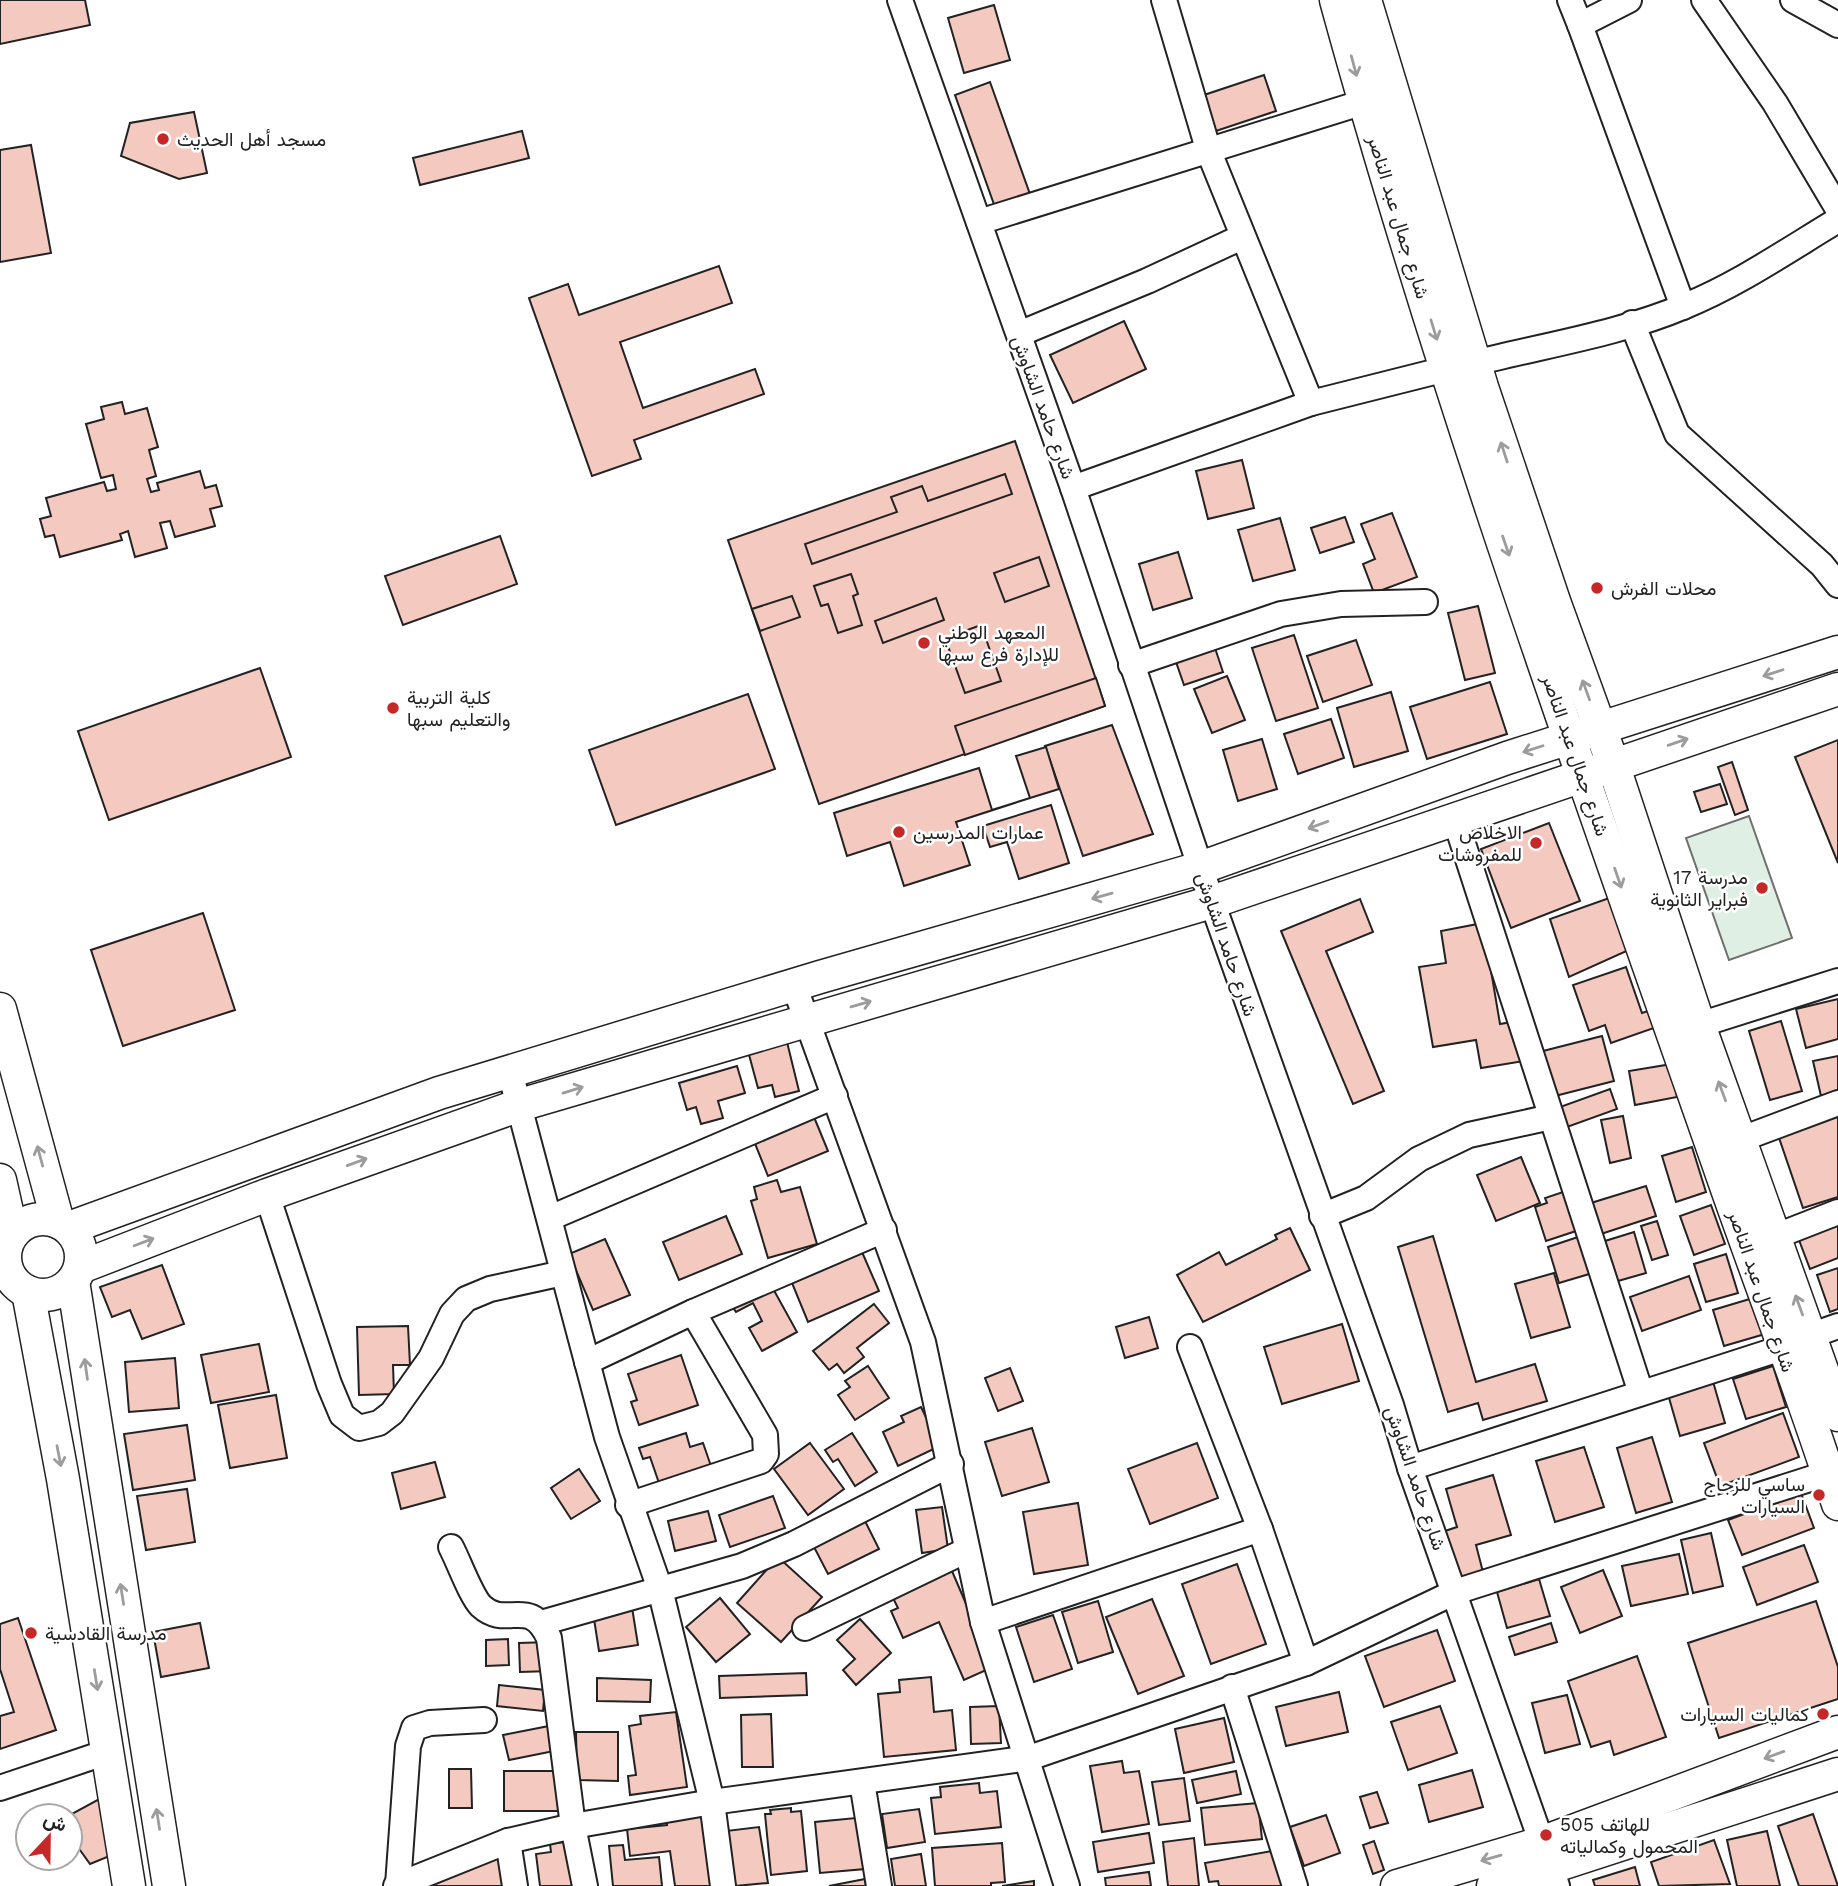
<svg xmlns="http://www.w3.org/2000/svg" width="1838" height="1886" viewBox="0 0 1838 1886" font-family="'Work Sans',Vazirmatn,sans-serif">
	<rect width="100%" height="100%" fill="#fff"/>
	<polygon fill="#e0efe3" stroke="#6f6f6f" stroke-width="2" points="1749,816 1792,938 1729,960 1686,838"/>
	<g fill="#f3c9c0" stroke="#222" stroke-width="2">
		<polygon points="0,0 85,0 90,25 0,44"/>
		<polygon points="994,5 1010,60 964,73 948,18"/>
		<polygon points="1264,75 1276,111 1216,131 1204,95"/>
		<polygon points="990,82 1031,197 996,210 955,95"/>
		<polygon points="194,112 207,173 179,179 121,156 130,123"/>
		<polygon points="522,131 529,158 420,185 413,158"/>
		<polygon points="31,145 51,253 0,262 0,150"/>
		<polygon points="719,266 732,303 620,342 643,408 755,369 764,394 634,440 641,459 592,476 529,298 568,284 579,315"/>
		<polygon points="1124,321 1146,369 1073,403 1050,355"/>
		<polygon points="122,402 125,414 147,408 158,447 149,450 156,476 147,479 151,492 159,490 157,483 200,471 205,488 216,485 222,506 210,509 215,526 175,537 170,521 160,523 167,548 135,557 128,531 120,534 122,540 60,557 54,535 45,537 40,519 51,516 46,498 104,482 107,491 116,489 113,475 101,478 86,424 104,419 101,407"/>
		<polygon points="1015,441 1105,706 819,804 728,540"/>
		<polygon points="1242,460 1254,508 1208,519 1196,471"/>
		<polygon points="1005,474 1012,494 812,564 805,544 897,512 891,497 922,486 928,501"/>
		<polygon points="1392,513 1417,577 1374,593 1363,564 1375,559 1361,524"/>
		<polygon points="1345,517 1354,542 1320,553 1311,528"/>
		<polygon points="1280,518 1295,570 1253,581 1238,530"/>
		<polygon points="500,536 517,584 403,625 385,576"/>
		<polygon points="1178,552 1192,598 1153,610 1139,564"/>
		<polygon points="1039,557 1049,586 1005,602 994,573"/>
		<polygon points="851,574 858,594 853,596 862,625 838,633 828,604 821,606 814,586"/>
		<polygon points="792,596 800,617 760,631 752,609"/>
		<polygon points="936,598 944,620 883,643 875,621"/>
		<polygon points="1478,606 1495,673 1465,680 1448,613"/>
		<polygon points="981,625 1001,681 965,693 945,638"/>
		<polygon points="1294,635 1318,708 1276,721 1252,648"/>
		<polygon points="1356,640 1372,685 1323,702 1307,656"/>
		<polygon points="1214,645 1223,672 1184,685 1175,659"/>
		<polygon points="260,668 291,757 109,820 78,731"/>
		<polygon points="1227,676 1245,720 1212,733 1194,689"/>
		<polygon points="1096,678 1105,706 965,755 955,726"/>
		<polygon points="1490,682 1507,734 1427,759 1410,707"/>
		<polygon points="1391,692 1408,751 1354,767 1337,708"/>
		<polygon points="748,694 775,769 616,825 589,750"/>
		<polygon points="1331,719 1344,758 1298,774 1284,734"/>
		<polygon points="1112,725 1153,834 1083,856 1045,746"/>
		<polygon points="1262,739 1277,789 1238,801 1223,750"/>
		<polygon points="1838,740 1838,863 1795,757"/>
		<polygon points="1046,747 1059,789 1030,798 1016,756"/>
		<polygon points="1732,762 1748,810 1735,815 1718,767"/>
		<polygon points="979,768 992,810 1030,798 956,822 970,865 904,886 890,842 847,856 834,813"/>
		<polygon points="1720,784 1727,804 1701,812 1694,792"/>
		<polygon points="1051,805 1069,863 1019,879 1007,842 990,847 983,826"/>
		<polygon points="1549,823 1580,901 1511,928 1481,849"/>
		<polygon points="1612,897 1631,949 1569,977 1550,919"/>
		<polygon points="1360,899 1373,932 1326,951 1384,1091 1353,1104 1281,931"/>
		<polygon points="203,913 235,1010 123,1046 91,950"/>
		<polygon points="1483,923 1500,1024 1517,1021 1524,1061 1481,1068 1476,1040 1433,1047 1419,967 1446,963 1441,931"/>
		<polygon points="1626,967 1642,1013 1648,1011 1654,1028 1611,1043 1605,1025 1589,1031 1573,985"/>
		<polygon points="1838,999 1838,1039 1806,1048 1796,1009"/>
		<polygon points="1781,1021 1802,1091 1770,1100 1749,1031"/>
		<polygon points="1602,1036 1614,1081 1555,1096 1543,1051"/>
		<polygon points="787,1042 799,1091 775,1097 772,1085 758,1088 748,1051"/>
		<polygon points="1838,1056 1838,1092 1821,1096 1813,1061"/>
		<polygon points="1672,1064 1677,1097 1635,1105 1629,1071"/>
		<polygon points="737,1066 745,1093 718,1101 723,1118 701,1124 696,1107 687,1110 679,1083"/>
		<polygon points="1610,1089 1617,1109 1567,1127 1560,1107"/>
		<polygon points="1838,1112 1838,1197 1803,1208 1777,1132"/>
		<polygon points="1623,1116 1631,1158 1610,1163 1601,1120"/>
		<polygon points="814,1117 828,1151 768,1176 754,1141"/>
		<polygon points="1692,1147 1706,1192 1676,1202 1662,1156"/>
		<polygon points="1521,1157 1540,1203 1496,1221 1477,1175"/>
		<polygon points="777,1180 781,1192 800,1187 817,1244 768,1258 751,1201 757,1199 754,1187"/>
		<polygon points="1646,1186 1656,1216 1601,1234 1591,1203"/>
		<polygon points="1569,1190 1582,1229 1546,1241 1535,1207 1547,1203 1545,1198"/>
		<polygon points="1711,1205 1725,1244 1694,1255 1680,1216"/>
		<polygon points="726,1216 742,1254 679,1280 663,1242"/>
		<polygon points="1657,1221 1668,1255 1652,1260 1641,1226"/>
		<polygon points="1838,1224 1838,1258 1810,1269 1799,1240"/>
		<polygon points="1290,1228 1310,1270 1203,1322 1177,1275 1219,1252 1226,1265 1277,1239 1275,1235"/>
		<polygon points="1634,1232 1646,1273 1618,1281 1605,1241"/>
		<polygon points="1584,1235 1596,1272 1559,1283 1548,1247"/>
		<polygon points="1433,1236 1476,1382 1535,1364 1547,1401 1483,1420 1478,1403 1448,1412 1398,1247"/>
		<polygon points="605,1239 630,1295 593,1310 569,1254"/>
		<polygon points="862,1252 879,1291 808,1322 792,1283 824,1269 822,1265"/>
		<polygon points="1726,1254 1738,1293 1706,1302 1694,1264"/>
		<polygon points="162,1265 184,1324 142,1339 130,1310 112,1317 100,1287"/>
		<polygon points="1838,1268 1838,1309 1830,1312 1817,1275"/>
		<polygon points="1554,1273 1570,1327 1531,1338 1515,1284"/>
		<polygon points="1689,1276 1701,1310 1642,1331 1630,1297"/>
		<polygon points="771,1285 797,1332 762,1351 749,1328 762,1321 753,1303 736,1312 732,1306"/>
		<polygon points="1753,1298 1765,1334 1724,1346 1713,1310"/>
		<polygon points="874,1304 889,1323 857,1348 864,1357 844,1373 837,1364 829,1370 813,1351"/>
		<polygon points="1149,1317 1158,1348 1125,1358 1116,1327"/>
		<polygon points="1342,1324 1359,1381 1282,1404 1264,1347"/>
		<polygon points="408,1326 410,1365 393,1365 394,1394 359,1395 357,1327"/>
		<polygon points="259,1344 269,1392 211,1403 201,1355"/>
		<polygon points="681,1355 698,1405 639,1425 631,1402 637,1400 628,1374"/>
		<polygon points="175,1358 179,1408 129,1412 125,1362"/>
		<polygon points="868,1366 889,1398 855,1420 838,1395 850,1387 845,1381"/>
		<polygon points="1773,1366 1786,1407 1746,1419 1733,1379"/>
		<polygon points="1010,1368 1023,1401 998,1411 985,1378"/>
		<polygon points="1712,1378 1725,1423 1680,1436 1667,1391"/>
		<polygon points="276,1395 287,1458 230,1468 218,1405"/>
		<polygon points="921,1407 940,1446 898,1466 883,1432 904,1422 901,1416"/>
		<polygon points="1783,1413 1799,1457 1720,1486 1704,1443"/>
		<polygon points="187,1425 195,1480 133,1490 124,1434"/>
		<polygon points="1032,1428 1049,1482 1002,1496 985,1442"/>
		<polygon points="686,1433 690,1447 703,1443 711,1466 659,1483 650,1457 643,1459 639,1448"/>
		<polygon points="852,1433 877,1472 855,1486 838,1459 833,1462 825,1450"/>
		<polygon points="1652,1437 1672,1502 1636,1513 1617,1448"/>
		<polygon points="810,1443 844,1489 808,1515 774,1469"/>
		<polygon points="1197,1443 1218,1498 1150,1524 1128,1469"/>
		<polygon points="1584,1447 1604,1507 1555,1522 1536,1461"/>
		<polygon points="435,1462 445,1497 401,1509 392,1473"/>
		<polygon points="579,1469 600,1501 571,1519 551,1488"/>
		<polygon points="1493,1475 1511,1535 1476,1545 1483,1572 1457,1580 1442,1532 1457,1527 1446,1489"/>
		<polygon points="187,1489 195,1542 146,1550 137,1496"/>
		<polygon points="1801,1493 1814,1528 1742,1555 1728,1520"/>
		<polygon points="773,1496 785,1528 730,1547 719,1515"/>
		<polygon points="1078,1503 1088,1565 1034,1574 1023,1512"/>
		<polygon points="942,1507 948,1549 922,1553 916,1510"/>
		<polygon points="708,1511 716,1541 675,1551 668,1521"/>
		<polygon points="865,1521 879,1549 828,1574 814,1547"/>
		<polygon points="1711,1533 1723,1586 1693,1593 1681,1540"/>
		<polygon points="1804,1545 1818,1582 1757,1605 1743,1567"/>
		<polygon points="1679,1554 1688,1594 1631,1606 1622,1566"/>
		<polygon points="778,1557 822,1597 781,1642 737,1603"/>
		<polygon points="1237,1564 1266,1644 1211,1664 1182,1584"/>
		<polygon points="1603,1570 1622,1616 1580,1633 1561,1587"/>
		<polygon points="952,1571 993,1667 964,1680 939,1622 903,1638 891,1611 898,1608 892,1596"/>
		<polygon points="1539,1579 1550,1616 1507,1628 1497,1592"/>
		<polygon points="720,1598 750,1634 716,1662 686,1627"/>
		<polygon points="1152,1599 1184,1676 1138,1694 1106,1617"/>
		<polygon points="631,1601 638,1645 599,1651 592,1606"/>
		<polygon points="1098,1601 1113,1652 1078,1663 1062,1612"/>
		<polygon points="1816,1601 1838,1667 1838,1699 1719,1738 1688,1643"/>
		<polygon points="1053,1615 1072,1669 1034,1682 1016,1627"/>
		<polygon points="18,1618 56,1730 0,1749 0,1716 14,1712 0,1669 0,1624"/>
		<polygon points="860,1619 891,1653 856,1685 843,1670 855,1659 837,1640"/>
		<polygon points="200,1623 209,1668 161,1677 153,1632"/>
		<polygon points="1551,1623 1557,1642 1515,1655 1509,1637"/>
		<polygon points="1437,1630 1455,1681 1384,1707 1365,1656"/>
		<polygon points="508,1639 509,1665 486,1666 486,1640"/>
		<polygon points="550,1642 551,1671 520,1672 519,1643"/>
		<polygon points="1637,1656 1666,1737 1614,1755 1610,1741 1591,1747 1568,1681"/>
		<polygon points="806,1673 807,1695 720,1698 719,1676"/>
		<polygon points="931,1677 934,1712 952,1710 956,1750 884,1757 878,1694 900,1692 899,1680"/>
		<polygon points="597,1678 651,1680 650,1702 597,1701"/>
		<polygon points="499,1685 545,1690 543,1711 497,1706"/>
		<polygon points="1339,1692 1348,1732 1286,1746 1276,1707"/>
		<polygon points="1567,1695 1580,1744 1545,1753 1532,1703"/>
		<polygon points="999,1706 1001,1743 971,1744 970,1707"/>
		<polygon points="1440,1706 1457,1753 1408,1770 1391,1722"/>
		<polygon points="676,1712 687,1787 630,1795 628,1776 636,1775 629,1726 641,1724 640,1716"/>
		<polygon points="771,1714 773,1767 742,1767 741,1715"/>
		<polygon points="1224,1718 1234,1762 1184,1773 1175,1729"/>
		<polygon points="549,1726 554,1751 509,1760 503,1735"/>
		<polygon points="576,1732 618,1732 618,1781 577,1780"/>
		<polygon points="1122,1761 1124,1773 1139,1771 1149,1824 1102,1832 1090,1766"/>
		<polygon points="449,1769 471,1769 472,1808 449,1808"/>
		<polygon points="1472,1770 1483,1807 1429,1822 1419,1785"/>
		<rect x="504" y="1771" width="54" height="40"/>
		<polygon points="1236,1771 1241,1794 1197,1803 1192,1780"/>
		<polygon points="1184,1778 1190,1821 1159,1825 1152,1782"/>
		<polygon points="979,1783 980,1793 997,1791 1001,1827 935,1834 931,1798 941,1797 940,1787"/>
		<polygon points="1377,1792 1388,1823 1370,1828 1360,1797"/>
		<polygon points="103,1797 117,1853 90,1864 70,1836 68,1816"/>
		<polygon points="1258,1803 1262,1839 1205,1845 1201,1808"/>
		<polygon points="791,1808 791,1812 801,1811 807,1871 771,1875 765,1814 771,1814 770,1810"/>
		<polygon points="919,1809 925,1842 887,1848 882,1814"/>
		<polygon points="711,1813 712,1886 675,1886 670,1851 630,1856 627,1829 667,1825 667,1818"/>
		<polygon points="1813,1814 1838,1886 1799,1886 1778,1826"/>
		<polygon points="1326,1815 1340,1853 1304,1866 1290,1827"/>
		<polygon points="856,1818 865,1869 820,1873 815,1822"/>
		<polygon points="759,1827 768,1883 735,1886 726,1831"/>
		<polygon points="1767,1831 1780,1886 1737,1886 1727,1840"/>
		<polygon points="1149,1833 1154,1863 1098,1872 1093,1842"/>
		<polygon points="1194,1838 1199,1886 1168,1886 1163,1842"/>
		<polygon points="1714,1840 1730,1884 1659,1886 1651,1862"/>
		<polygon points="571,1841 593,1886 540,1886 536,1854 551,1852 550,1844"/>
		<polygon points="1374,1841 1384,1870 1373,1874 1363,1845"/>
		<polygon points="1002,1843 1005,1882 991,1883 991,1886 935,1886 932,1848"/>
		<polygon points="623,1845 625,1860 659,1857 662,1886 613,1886 609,1846"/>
		<polygon points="1278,1850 1284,1886 1219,1886 1218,1881 1209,1882 1205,1863"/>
		<polygon points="921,1854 926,1886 895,1886 891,1859"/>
		<polygon points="498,1858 506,1886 434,1886 431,1877"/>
		<polygon points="1635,1867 1640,1886 1595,1886 1593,1880"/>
		<polygon points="1149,1872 1151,1886 1106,1886 1105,1878"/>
		<polygon points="865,1879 866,1886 829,1886"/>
		<polygon points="1034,1881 1034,1886 1002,1886"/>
	</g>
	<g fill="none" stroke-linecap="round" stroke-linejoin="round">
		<defs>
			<g id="minor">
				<polyline points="900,0 1073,488 1212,902 1391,1405 1410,1468 1557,1886"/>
				<polyline points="1164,0 1209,152 1311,403"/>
				<polyline points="1570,0 1580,25"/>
				<polyline points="1629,0 1580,25 1683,307"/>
				<polyline points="1704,0 1775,103 1838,209"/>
				<polyline points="1793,0 1838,25"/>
				<polyline points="979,222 1364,102"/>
				<polyline points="1632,323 1677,434 1822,565 1838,585"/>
				<polyline points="1019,334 1147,281 1242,237"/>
				<path d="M 1475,363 C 1545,345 1619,334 1685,306 C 1739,284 1788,250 1838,220"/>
				<polyline points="1073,488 1311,403 1446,369"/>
				<polyline points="1131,665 1281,614 1341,604 1425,602"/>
				<polyline points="1455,819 1641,1393"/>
				<polyline points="794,985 923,1342 983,1622 1067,1886"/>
				<polyline points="1699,1025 1838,981"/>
				<polyline points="510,1072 607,1437 660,1589 712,1802 723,1886"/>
				<polyline points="1739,1140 1838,1103"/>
				<polyline points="267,1195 329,1384 342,1415 359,1428 379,1423 392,1413 431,1358 452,1314 466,1299 490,1289 563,1273"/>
				<polyline points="1322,1216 1366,1198 1419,1159 1469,1135 1551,1117"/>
				<polyline points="550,1218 835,1096"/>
				<polyline points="1774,1237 1838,1212"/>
				<polyline points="1810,1336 1838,1326"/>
				<polyline points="1190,1347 1260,1529 1306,1663"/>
				<polyline points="587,1362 693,1312 884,1230"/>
				<polyline points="1410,1468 1782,1348"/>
				<polyline points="628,1505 761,1461 766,1454 765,1435 693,1312"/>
				<path d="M 451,1547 C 459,1562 471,1596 481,1606 C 507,1630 529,1595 549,1638 L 573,1826 L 585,1886"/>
				<polyline points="983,1622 1260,1529"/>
				<polyline points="541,1623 742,1566 794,1544 951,1464"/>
				<polyline points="805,1628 967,1550"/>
				<polyline points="1232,1687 1295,1886"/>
				<polyline points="862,1782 879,1886"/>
				<polyline points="0,1788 107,1752"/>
				<polyline points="508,1841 515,1886"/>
				<polyline points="398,1885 408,1746 414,1728 430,1723 484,1720"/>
				<polyline points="396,1886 508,1841 573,1826 712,1802 1029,1758 1306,1663 1455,1592 1838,1470"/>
			</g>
			<g id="major">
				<path d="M 1336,0 C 1444,394 1584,780 1719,1166 C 1758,1279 1802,1390 1838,1504"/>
				<polyline points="1365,0 1482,387 1555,604 1613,764 1699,1025 1838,1415"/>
				<polyline points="0,1009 58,1222"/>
				<polyline points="0,1180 12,1234"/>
				<circle cx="43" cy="1257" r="38"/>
				<polyline points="69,1228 439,1093 820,977 1200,868 1507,758 1838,652"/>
				<polyline points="81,1267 267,1195 520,1105 1212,902 1838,689"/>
				<polyline points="73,1281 169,1886"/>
				<polyline points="28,1292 63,1479 129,1886"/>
				<polyline points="1397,1886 1541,1843 1838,1732"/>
				<polyline points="1493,1886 1838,1774"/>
			</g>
		</defs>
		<use href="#minor" stroke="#222" stroke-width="28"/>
		<use href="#major" stroke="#222" stroke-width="35"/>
		<use href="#minor" stroke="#fff" stroke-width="24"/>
		<use href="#major" stroke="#fff" stroke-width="32"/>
	</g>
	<defs><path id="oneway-shaft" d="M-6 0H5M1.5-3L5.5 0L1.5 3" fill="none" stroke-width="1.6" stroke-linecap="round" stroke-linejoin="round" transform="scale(1.75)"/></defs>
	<g stroke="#9c9c9c">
		<use href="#oneway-shaft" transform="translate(1354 66) rotate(75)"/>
		<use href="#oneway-shaft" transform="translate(1434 330) rotate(73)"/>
		<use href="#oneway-shaft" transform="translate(1504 452) rotate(-108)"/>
		<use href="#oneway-shaft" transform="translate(1506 546) rotate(71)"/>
		<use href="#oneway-shaft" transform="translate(1773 673) rotate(162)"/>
		<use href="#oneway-shaft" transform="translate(1586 690) rotate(-110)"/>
		<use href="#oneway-shaft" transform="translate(1678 742) rotate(-19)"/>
		<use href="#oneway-shaft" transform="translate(1533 749) rotate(162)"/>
		<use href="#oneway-shaft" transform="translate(1318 825) rotate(160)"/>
		<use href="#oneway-shaft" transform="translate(1618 878) rotate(71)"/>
		<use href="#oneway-shaft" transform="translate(1102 896) rotate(164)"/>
		<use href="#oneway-shaft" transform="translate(861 1004) rotate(-16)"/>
		<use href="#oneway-shaft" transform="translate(573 1090) rotate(-17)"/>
		<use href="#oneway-shaft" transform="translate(1722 1091) rotate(-110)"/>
		<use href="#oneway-shaft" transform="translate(40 1156) rotate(-105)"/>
		<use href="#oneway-shaft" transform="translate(357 1162) rotate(-20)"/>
		<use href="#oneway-shaft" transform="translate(144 1242) rotate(-21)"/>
		<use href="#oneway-shaft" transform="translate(1799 1305) rotate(-110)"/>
		<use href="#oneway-shaft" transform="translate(86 1369) rotate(-98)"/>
		<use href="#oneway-shaft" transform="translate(59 1456) rotate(79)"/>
		<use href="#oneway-shaft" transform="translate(122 1594) rotate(-99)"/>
		<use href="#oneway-shaft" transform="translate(96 1680) rotate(81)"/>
		<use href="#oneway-shaft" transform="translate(1774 1755) rotate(160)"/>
		<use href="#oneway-shaft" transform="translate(158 1819) rotate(-99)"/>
		<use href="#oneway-shaft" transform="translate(1491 1858) rotate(164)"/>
	</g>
	<g fill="#c62828" stroke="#fff" stroke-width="2.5">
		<circle cx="163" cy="139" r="7"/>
		<circle cx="1597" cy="588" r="7"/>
		<circle cx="924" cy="643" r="7"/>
		<circle cx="393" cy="708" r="7"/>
		<circle cx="899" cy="832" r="7"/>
		<circle cx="1536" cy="843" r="7"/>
		<circle cx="1762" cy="888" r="7"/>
		<circle cx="1819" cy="1495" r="7"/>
		<circle cx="31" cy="1633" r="7"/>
		<circle cx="1823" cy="1714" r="7"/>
		<circle cx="1546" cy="1835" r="7"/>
	</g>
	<g text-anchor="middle" stroke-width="5" stroke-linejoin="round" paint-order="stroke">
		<g font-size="19" fill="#222" stroke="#fff" text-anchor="start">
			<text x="177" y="146">مسجد أهل الحديث</text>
			<text x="1611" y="595">محلات الفرش</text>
			<text x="938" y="639">المعهد الوطني<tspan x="938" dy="22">للإدارة فرع سبها</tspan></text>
			<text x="407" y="704">كلية التربية<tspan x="407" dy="22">والتعليم سبها</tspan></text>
			<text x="913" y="839">عمارات المدرسين</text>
			<text x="1522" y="839" text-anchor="end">الاخلاص<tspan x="1522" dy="22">للمفروشات</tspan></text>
			<text x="1748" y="884" text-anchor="end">مدرسة 17<tspan x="1748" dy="22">فبراير الثانوية</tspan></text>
			<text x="1805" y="1491" text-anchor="end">ساسي للزجاج<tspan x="1805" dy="22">السيارات</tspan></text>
			<text x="45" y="1640">مدرسة القادسية</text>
			<text x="1809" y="1721" text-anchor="end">كماليات السيارات</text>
			<text x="1560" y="1831">505 للهاتف<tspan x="1560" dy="22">المحمول وكمالياته</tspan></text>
		</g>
		<g font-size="19" fill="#222" stroke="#fff">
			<text transform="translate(1399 217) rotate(73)" y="7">شارع جمال عبد الناصر</text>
			<text transform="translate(1044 407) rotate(70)" y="7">شارع حامد الشاوش</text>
			<text transform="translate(1576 755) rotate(71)" y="7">شارع جمال عبد الناصر</text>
			<text transform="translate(1227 944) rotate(71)" y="7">شارع حامد الشاوش</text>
			<text transform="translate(1762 1291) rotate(71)" y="7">شارع جمال عبد الناصر</text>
			<text transform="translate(1416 1478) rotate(71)" y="7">شارع حامد الشاوش</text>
		</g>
	</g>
	<g transform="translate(49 1837) rotate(22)"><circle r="33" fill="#ffffff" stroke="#a7a7a7" stroke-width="2"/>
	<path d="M0-5L12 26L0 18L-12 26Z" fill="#c62828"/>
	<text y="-10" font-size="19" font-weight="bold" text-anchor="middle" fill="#222222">ش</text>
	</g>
</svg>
